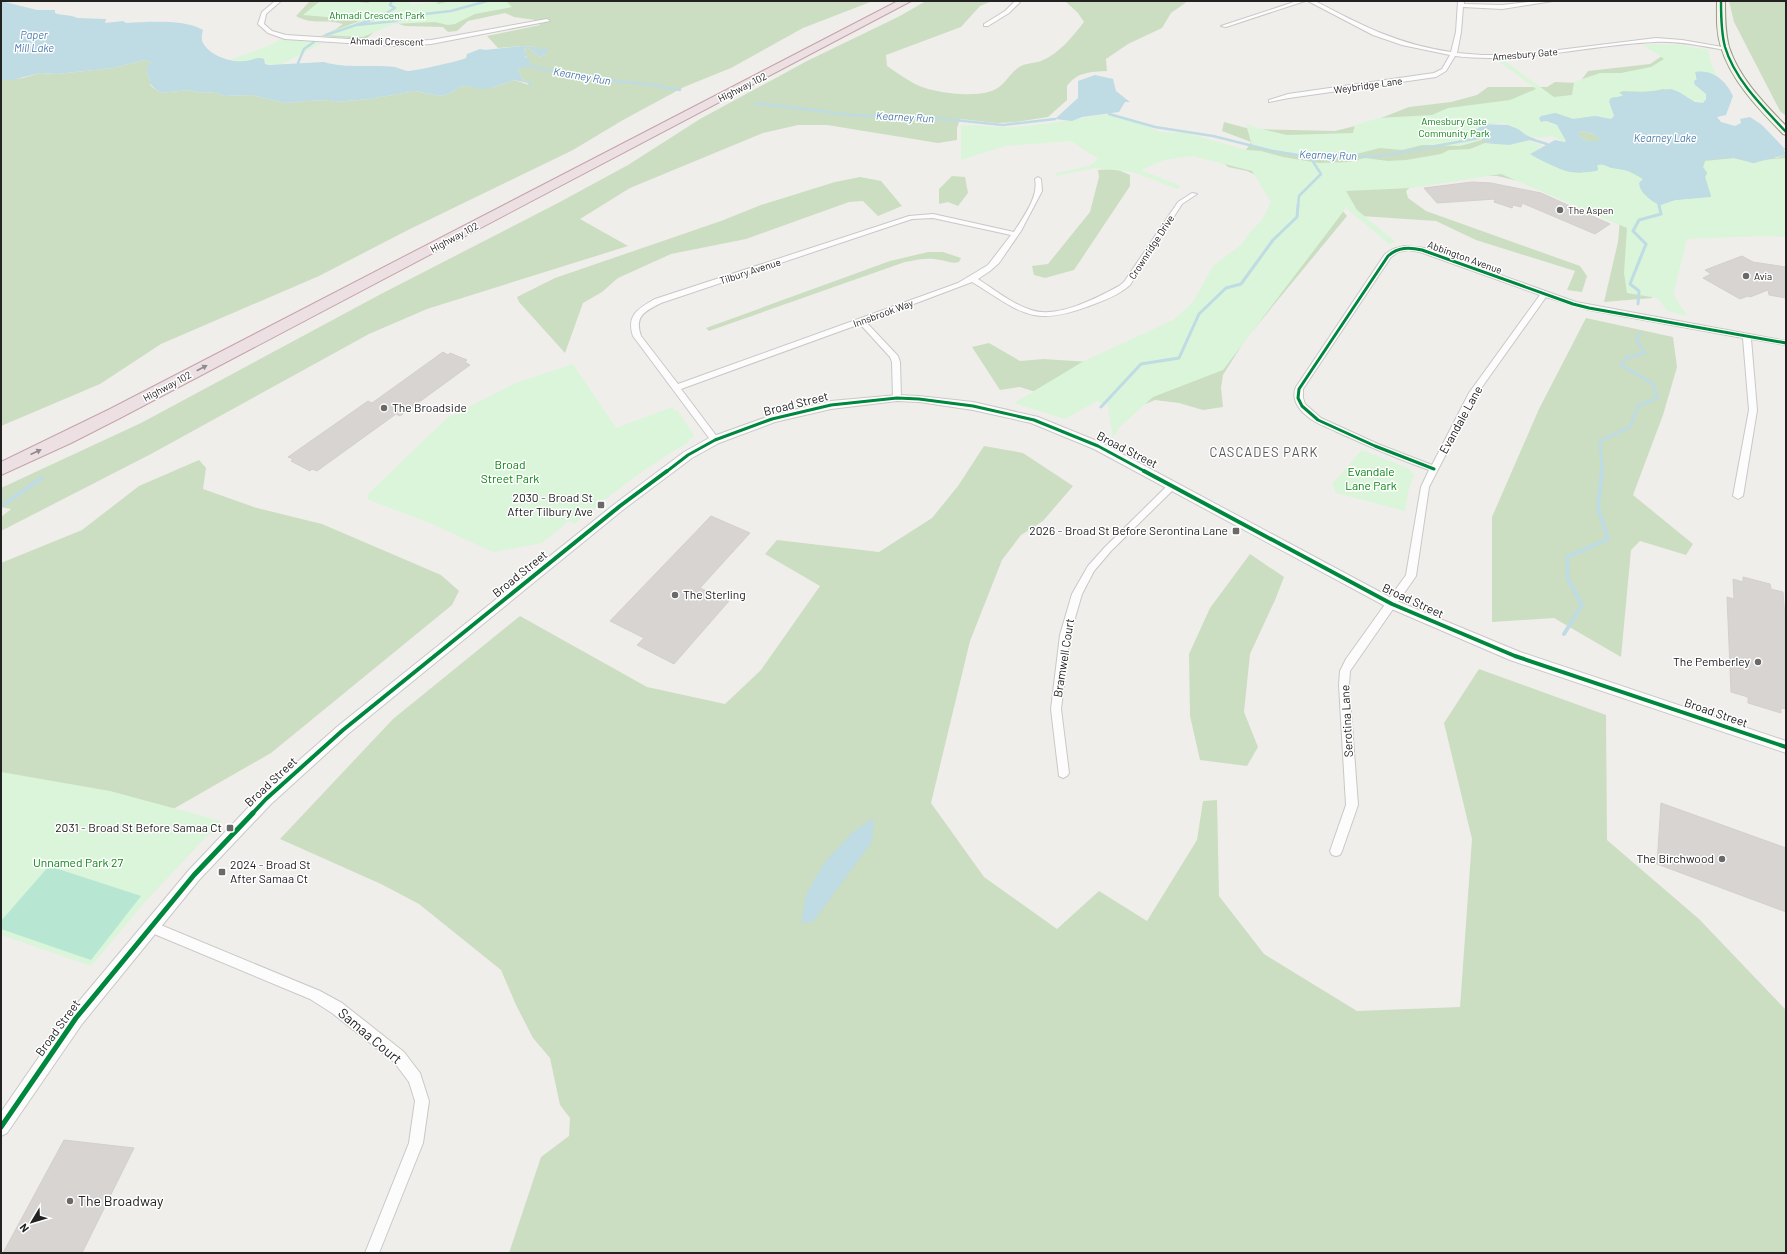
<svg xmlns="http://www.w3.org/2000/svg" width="1787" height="1254" viewBox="0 0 1787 1254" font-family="Barlow,sans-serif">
	<rect width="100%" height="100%" fill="#f0eeeb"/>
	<g fill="#cbdec1">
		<path d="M 310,1 L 408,1 L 408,4 L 416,6 L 445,1 L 873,1 L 803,28 L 731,68 L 684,87 L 623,120 L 573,150 L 408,230 L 319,276 L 161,344 L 100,384 L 1,426 L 1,80 L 23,78 L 40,73 L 57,74 L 113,68 L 145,60 L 151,63 L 147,75 L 151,81 L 150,85 L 160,93 L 189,90 L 202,93 L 215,92 L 224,96 L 251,95 L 286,103 L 306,101 L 330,100 L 334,102 L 370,99 L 415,91 L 440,96 L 451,93 L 459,87 L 467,86 L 491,88 L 514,80 L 529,85 L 529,82 L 523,81 L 519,71 L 515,69 L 521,68 L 527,57 L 524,56 L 527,53 L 524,50 L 526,48 L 529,48 L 540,57 L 546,54 L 536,49 L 535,47 L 522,46 L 498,48 L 487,36 L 540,25 L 535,20 L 514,17 L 505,13 L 468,21 L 457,31 L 448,32 L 443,27 L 405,26 L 396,23 L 381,26 L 366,39 L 321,36 L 336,29 L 343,24 C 324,18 315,26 296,16 Z"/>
		<path d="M 926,1 L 992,1 L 980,6 L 961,27 L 886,55 L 887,66 C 896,72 906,79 915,84 C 932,93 979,99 996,89 C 1006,84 1011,71 1021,66 C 1027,63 1035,63 1041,61 C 1060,53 1072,37 1084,22 L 1078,13 L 1065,1 L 1188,1 L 1171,13 L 1162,28 L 1128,44 L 1106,59 L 1107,71 C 1090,72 1077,72 1067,86 L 1067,100 L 1048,117 L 1016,122 L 997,123 L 960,119 L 957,128 L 957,140 L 938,143 L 827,125 L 798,125 L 763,133 L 630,188 L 580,219 L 628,246 L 427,309 L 369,334 L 151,454 L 1,531 L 1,517 L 11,509 L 1,507 L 1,488 L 141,423 L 381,294 L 558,203 L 628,165 L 700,119 L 807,61 L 898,17 Z"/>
		<polygon points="1729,1 1786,1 1786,116 1780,111 1734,22"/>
		<polygon points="1668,52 1709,74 1589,118 1481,124 1496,143 1532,151 1531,154 1777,158 1786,155 1786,230 1675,229 1652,298 1604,302 1618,242 1620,219 1545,187 1497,176 1463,175 1414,184 1406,191 1408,198 1426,211 1580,266 1587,276 1582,292 1567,290 1575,271 1476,240 1436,221 1361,216 1246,150 1251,142 1222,131 1224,122 1250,129 1335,131 1371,122 1409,107 1451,102 1477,95 1488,87 1547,87 1555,82 1579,83 1588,71 1650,64"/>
		<polygon points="1582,131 1594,134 1601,139 1599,141 1587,141 1579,136 1579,132"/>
		<polygon points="1217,157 1330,196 1347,216 1245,340 1223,375 1221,388 1223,407 1203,410 1179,403 1155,400 1116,416 1112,404 1097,398 1070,403 1020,387 1000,390 972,347 989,343 1020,361 1044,359 1089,362 1176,327 1265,221 1275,200 1262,178 1247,171 1228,167"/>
		<polygon points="1116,169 1130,175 1130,186 1074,270 1045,278 1034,275 1032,266 1048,264 1090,212 1099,177 1098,170"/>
		<polygon points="952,176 965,177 968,193 958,206 948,202 939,204 939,189"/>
		<polygon points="860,177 881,181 902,206 878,216 863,201 849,202 746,239 671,254 618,278 602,292 583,303 565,353 519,302 517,297 555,278 721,221 761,205 835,182"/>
		<path d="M 928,252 L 943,252 L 961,258 L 959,262 C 951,264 948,261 940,260 C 928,257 917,260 905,262 L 709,331 L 706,328 L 890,261 Z"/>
		<polygon points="1586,318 1673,337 1677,367 1663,415 1633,495 1693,544 1686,555 1640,541 1631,550 1621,657 1554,618 1492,622 1492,517 1539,409"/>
		<polygon points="984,446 1023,453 1073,486 1043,521 1021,535 1002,560 970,641 931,803 984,877 1057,929 1099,891 1147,921 1197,840 1203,801 1217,800 1219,896 1264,954 1357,1011 1460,1007 1472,839 1444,723 1479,669 1606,715 1607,840 1699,919 1786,1010 1786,1253 509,1253 541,1157 569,1136 570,1118 560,1105 550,1058 533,1038 516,1005 501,970 419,904 381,884 280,839 393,719 520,616 647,687 725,704 761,670 820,586 765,554 777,540 879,552 932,518 958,486"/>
		<polygon points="199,460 206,468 203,489 257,508 322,524 441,575 459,591 452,605 271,753 161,816 1,835 1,563 82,530 139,486"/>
		<polygon points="1250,554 1284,577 1275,600 1250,654 1244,712 1258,747 1247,766 1200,760 1190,716 1189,654 1210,608"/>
	</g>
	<g fill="#daf5da">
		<polygon points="320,1 349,1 368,3 371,1 410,1 411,5 437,2 438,4 451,1 506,1 512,7 475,14 455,24 448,25 435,22 394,24 363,37 322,35 362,20 303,15"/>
		<polygon points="280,39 322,43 280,65 266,64 265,61 259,58 244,62 229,60 273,44"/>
		<polygon points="1651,44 1681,45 1709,50 1710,60 1717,76 1704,72 1696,74 1696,87 1706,94 1705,102 1699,104 1679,92 1663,89 1651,92 1622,91 1624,96 1611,98 1610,103 1614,116 1611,119 1596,116 1573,119 1555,113 1542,122 1546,121 1550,124 1557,125 1566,139 1564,142 1551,136 1539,138 1526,135 1512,126 1501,123 1481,124 1479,128 1472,132 1482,138 1482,140 1460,146 1422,145 1402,150 1380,148 1352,155 1339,152 1319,155 1290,154 1252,146 1246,124 1258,128 1287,135 1353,133 1355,125 1379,118 1432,115 1448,108 1510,100 1536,89 1498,61 1505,61 1554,97 1572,95 1574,82 1600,73 1621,73 1651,67 1664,59 1643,45"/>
		<path d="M 1109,114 L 1122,116 L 1160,132 L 1186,133 L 1247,150 L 1261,151 L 1283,157 L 1319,163 L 1350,162 L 1365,158 L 1388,161 L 1406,160 L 1441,154 L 1449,150 L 1470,149 L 1485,143 L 1509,145 L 1529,141 L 1542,145 L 1531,154 C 1537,158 1565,172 1572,172 C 1579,173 1588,172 1595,171 L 1598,170 L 1597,165 L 1603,164 L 1612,168 L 1627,170 L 1643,179 L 1640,188 L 1644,194 L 1660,205 L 1675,200 L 1711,196 L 1705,177 L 1707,173 L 1703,167 L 1705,161 L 1734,158 L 1755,163 L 1761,160 L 1786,158 L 1786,237 L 1766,236 L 1687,239 L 1674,291 L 1675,297 L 1687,316 L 1668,311 L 1657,298 L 1627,293 L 1624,273 L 1627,228 L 1501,174 L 1411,188 L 1346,191 L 1357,210 L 1396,242 L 1389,244 L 1346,208 L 1223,370 L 1153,397 L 1120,427 L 1113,438 L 1108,406 L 1097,401 L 1065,419 L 1014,403 L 1084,361 L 1173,320 L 1193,302 L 1213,266 L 1242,244 L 1250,232 L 1262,220 L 1271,202 L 1252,171 L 1192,156 L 1164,160 L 1141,170 L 1181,186 L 1177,189 L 1133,172 L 1094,168 L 1057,176 L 1055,173 L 1089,166 L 1098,159 L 1071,141 L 1005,146 L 961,160 L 961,125 C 979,125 997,128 1014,127 C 1046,125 1078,118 1109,114 Z"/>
		<path d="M 573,364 L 616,428 L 672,407 L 675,411 L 677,410 L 694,435 L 694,437 L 688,440 L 689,442 C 648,465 611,495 574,524 L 569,521 L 542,543 L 493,552 L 432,524 L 369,500 L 367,495 L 447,418 L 516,383 Z"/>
		<polygon points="1362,450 1408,468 1414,475 1409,488 1405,511 1336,493 1332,484"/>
		<polygon points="1,772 110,791 221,821 144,903 91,966 1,935"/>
	</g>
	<polygon fill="#b7e6d2" points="49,866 141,896 91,960 1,929 1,921"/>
	<g fill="#bfdbe3" fill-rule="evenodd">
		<path d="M 1,1 L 37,10 L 55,10 L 55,13 C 62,16 70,14 77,18 L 106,19 L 105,23 L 123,21 L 126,23 C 148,22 184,19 203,30 C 202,34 201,39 203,43 C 210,56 232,63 245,61 C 252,61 257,56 264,59 L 265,64 L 269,65 L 324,62 C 346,69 372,64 395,67 C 399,68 402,70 407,71 C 411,72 464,60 466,58 L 467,54 L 480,49 L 485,50 L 522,46 L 535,47 L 536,49 L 549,49 L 546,54 L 540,57 L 529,48 L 526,48 L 524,50 L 528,54 L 524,56 L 529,59 L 531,66 L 516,69 L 519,71 L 523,81 L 532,82 L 530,86 L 527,83 L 514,80 L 491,88 L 481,89 L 467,86 L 459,87 L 451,93 L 440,96 L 415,91 L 370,99 L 334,102 L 330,100 L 306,101 L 286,103 L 251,95 L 224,96 L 215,92 L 202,93 L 189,90 L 160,93 L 149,83 L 151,81 L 147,75 L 148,72 L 146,68 L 151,63 L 145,60 L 113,68 L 57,74 L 40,73 L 12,80 L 1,80 Z"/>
		<path d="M 1695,72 C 1713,69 1726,81 1733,96 L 1726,115 L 1717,117 L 1721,122 L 1735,126 L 1741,123 L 1740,119 L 1750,117 L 1762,125 L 1784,148 L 1786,149 L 1784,150 L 1786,155 L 1753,163 L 1734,158 L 1705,160 L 1703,167 L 1707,173 L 1705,177 L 1711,197 L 1675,200 L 1660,205 C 1651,202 1640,192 1639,183 L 1643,179 C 1632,171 1625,170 1613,168 C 1606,167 1604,163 1597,165 L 1598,170 L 1595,171 C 1588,172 1579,173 1572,172 C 1564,172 1536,158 1530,154 L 1555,140 L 1564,142 L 1566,141 L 1557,125 L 1546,121 L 1541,122 L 1539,118 L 1541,116 L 1555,113 L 1573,119 L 1596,116 L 1611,119 L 1614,116 L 1609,101 L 1611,98 L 1623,96 L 1619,92 L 1642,92 L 1671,89 L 1679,92 L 1695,102 L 1703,103 L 1706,99 L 1706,94 L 1695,85 L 1694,81 L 1697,79 ZM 1582,131 L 1594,134 L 1600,139 L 1599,141 L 1587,141 L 1579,136 L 1579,132 Z"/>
		<polygon points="1095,75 1113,79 1116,91 1130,102 1125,102 1119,112 1082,117 1072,121 1055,119 1078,98 1078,81"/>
		<polygon points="1481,124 1508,125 1518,129 1526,135 1535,139 1509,145 1488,143 1473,133 1472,132 1479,128"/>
		<polygon points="874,818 872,842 813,922 801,923 806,894 824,863 854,831"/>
	</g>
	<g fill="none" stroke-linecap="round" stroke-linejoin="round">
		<g stroke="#bfdbe3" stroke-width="2.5">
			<polyline points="357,25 395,21 416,15 451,11 487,1"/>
			<polyline points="326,35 380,17 395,8 390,5 392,1"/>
			<polyline points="298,63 304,49 314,42"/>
			<polyline points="531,66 567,75 654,85 680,90"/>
			<polyline points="755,103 852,115 934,118 1003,125 1055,119"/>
			<polyline points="1109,114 1155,127 1213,136 1273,151 1310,157 1381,156 1485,137"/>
			<polyline points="1527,138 1547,144"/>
			<polyline points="1659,204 1659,206"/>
			<polyline points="1298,206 1299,196 1321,174 1310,157"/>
		</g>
		<g stroke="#bfdbe3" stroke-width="3">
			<polyline points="1638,304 1639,291 1630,284 1646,244 1633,231 1639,220 1661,214 1659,205"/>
			<polyline points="1101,407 1141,364 1179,358 1199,314 1226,288 1241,284 1273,240 1297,217 1298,205"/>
			<polyline points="1602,472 1600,441 1630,427 1638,406 1657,398 1653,384 1621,365 1625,358 1645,353 1636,340 1640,333"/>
		</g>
		<g stroke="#bfdbe3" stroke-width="4">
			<polyline points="1,506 42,478"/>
			<polyline points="1564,634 1582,605 1568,579 1567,557 1608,539 1598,508 1602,471"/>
		</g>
	</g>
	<g fill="#d7d4d2" stroke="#d3d0cc">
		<polygon points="1472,182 1491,183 1541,193 1610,224 1595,234 1522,203 1521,207 1513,205 1512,208 1494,202 1495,199 1437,203 1424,188"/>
		<polygon points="1742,256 1753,262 1786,267 1786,298 1769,295 1768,290 1750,297 1748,296 1740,299 1703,278 1711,274 1705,270"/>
		<polygon points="443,352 448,355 450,353 467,360 465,362 470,365 400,416 396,414 317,471 312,469 310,471 291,461 293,459 288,457 368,401 372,403"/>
		<polygon points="711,516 750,533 700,588 729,601 674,664 637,645 644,638 610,621"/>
		<polygon points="1743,577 1770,584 1771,589 1783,592 1786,631 1786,709 1781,708 1781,713 1748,703 1748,697 1731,692 1727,597 1734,599 1733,579 1743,582"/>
		<polygon points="1661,803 1786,848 1786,912 1657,864"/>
		<polygon points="64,1140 134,1148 82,1253 3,1253"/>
	</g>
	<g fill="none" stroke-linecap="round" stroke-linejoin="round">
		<defs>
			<g id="minor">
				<polygon points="275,1 281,1 266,14 264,24 272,31 286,35 395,42 431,40 547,19 550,21 431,44 395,46 285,39 268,33 258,24 262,12"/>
				<polygon points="1015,1 1021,1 1009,13 988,26 984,26 984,24 1005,11"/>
				<polygon points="1297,1 1305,1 1226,27 1221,26"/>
				<path d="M 1308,1 L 1315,1 C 1363,26 1397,44 1451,52 L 1456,32 L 1458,1 L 1464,1 L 1464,4 L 1502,5 L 1537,1 L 1553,1 L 1502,9 L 1463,7 L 1461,32 L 1457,53 L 1482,55 L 1517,55 L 1656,38 L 1682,40 L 1728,48 L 1725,50 C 1702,46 1679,41 1655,42 C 1588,45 1523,64 1455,56 L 1446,71 L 1436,77 L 1289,98 L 1269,102 L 1269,100 L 1288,94 L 1434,73 L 1442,69 L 1450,55 L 1402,45 L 1373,35 Z"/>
				<path d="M 1038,177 L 1041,179 L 1042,191 L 1021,231 L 999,263 L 990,271 L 978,279 C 995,290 1012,304 1031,310 C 1057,319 1097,298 1119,286 L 1124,282 L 1178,202 L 1192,193 L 1197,194 L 1182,204 L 1130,285 C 1119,295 1103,301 1089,306 C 1031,328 1020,311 972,282 L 866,322 L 898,356 L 900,362 L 901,398 L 897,401 L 893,398 L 892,362 L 890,357 L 860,324 L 681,389 L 718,438 L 719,440 L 715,443 L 712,442 L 633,336 C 626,315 639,308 655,299 L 909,216 L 933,214 L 1014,232 C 1023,217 1039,197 1035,179 ZM 933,218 L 1011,235 L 988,265 L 958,283 L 678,384 L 641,336 C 634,316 645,311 661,303 L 912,219 Z"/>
				<path d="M 1404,246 L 1425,248 L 1576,302 L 1786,341 L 1786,345 L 1751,339 L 1757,410 L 1743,496 L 1738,499 L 1733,496 L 1749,410 L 1743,338 L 1589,310 L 1546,297 L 1477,394 L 1429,487 L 1416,576 L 1350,671 L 1349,685 L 1358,805 L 1342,851 L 1340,855 L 1336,856 L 1332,855 L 1330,851 L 1346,805 L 1339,685 L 1340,671 L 1346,659 L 1406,575 L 1421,487 L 1429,470 C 1398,459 1368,446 1337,432 C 1327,427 1316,424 1307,416 C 1298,409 1291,398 1296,387 L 1385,254 L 1393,249 ZM 1408,250 L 1420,252 L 1540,295 L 1469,393 L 1432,465 L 1378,444 L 1321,418 L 1305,404 L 1303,398 L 1303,389 L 1391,257 L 1398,252 Z"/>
				<polygon points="1173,482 1177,485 1176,487 1111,551 1094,571 1082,594 1070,635 1061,709 1069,773 1067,776 1063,778 1059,776 1051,709 1060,635 1072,594 1088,566 1105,547 1170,483"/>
				<polygon points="151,921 320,991 342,1003 404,1052 420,1073 429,1101 423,1143 379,1253 365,1253 409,1143 415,1101 409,1082 394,1062 332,1013 310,999 147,931 145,927 147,923"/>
			</g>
			<polygon id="tertiary" points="897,395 919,396 973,402 1038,417 1102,443 1397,601 1520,652 1786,741 1786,753 1510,660 1387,607 1094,449 1031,423 973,410 919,402 897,401 831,409 775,422 719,443 692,458 624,509 348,734 271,804 199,880 82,1024 7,1133 1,1136 1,1112 70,1012 189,870 261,794 338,726 616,503 684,452 711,437 772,415 831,401"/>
			<path id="secondary" d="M 1717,1 L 1725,1 C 1725,16 1725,32 1729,47 C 1739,78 1764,103 1786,126 L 1786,135 L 1783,134 C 1759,109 1731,81 1721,47 C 1716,32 1717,16 1717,1 Z"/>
			<polygon id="motorway" points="898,1 911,1 122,417 71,443 1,475 1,462 110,409"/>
		</defs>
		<use href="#minor" stroke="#c9c8c7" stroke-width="2"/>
		<use href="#tertiary" stroke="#c9c8c7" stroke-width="2"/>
		<use href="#secondary" stroke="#999a82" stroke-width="2"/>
		<use href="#motorway" stroke="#c5a2ac" stroke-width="2"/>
		<use href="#minor" fill="#fdfcfc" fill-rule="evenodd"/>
		<use href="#tertiary" fill="#fdfcfc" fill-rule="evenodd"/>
		<use href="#secondary" fill="#f4f4ed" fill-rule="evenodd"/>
		<use href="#motorway" fill="#ece0e2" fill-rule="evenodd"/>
		<defs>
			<path id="cycleway-far3" d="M 1721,1 C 1721,16 1721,32 1725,47 C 1735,80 1763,107 1786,132"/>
			<g id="cycleway-far2">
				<path d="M 1434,469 L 1375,446 L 1318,420 L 1302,406 L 1298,398 L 1299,389 L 1388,256 C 1398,247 1409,247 1422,250 L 1573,304 L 1589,308 L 1786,343"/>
				<polyline points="666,472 688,455 715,440 772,419 831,405 897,398 919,399 973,406 1034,420 1098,446 1146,472"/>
			</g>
			<g id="cycleway-far1">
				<polyline points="1144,471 1392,604 1515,656 1786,747"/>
				<polyline points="252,814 266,799 343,730 620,506 667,471"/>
			</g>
			<polyline id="cycleway" points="1,1127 76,1018 194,875 253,813"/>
		</defs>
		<use href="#cycleway-far3" stroke="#fff" stroke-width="4"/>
		<use href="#cycleway-far2" stroke="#fff" stroke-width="5"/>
		<use href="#cycleway-far1" stroke="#fff" stroke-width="6"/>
		<use href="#cycleway" stroke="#fff" stroke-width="8"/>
		<use href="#cycleway-far3" stroke="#00873e" stroke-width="2.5"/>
		<use href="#cycleway-far2" stroke="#00873e" stroke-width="3"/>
		<use href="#cycleway-far1" stroke="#00873e" stroke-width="4"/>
		<use href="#cycleway" stroke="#00873e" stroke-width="5"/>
	</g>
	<defs><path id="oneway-solid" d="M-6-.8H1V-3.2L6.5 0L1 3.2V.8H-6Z"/></defs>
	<g fill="#918a8c">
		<use href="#oneway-solid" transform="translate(202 368) rotate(-28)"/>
		<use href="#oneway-solid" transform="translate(36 452) rotate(-25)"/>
	</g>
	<g fill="#6a6968" stroke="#fff" stroke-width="1.5">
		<circle cx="1560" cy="210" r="4"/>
		<circle cx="1746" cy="276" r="4"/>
		<circle cx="384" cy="408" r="4"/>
		<rect x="597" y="501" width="8" height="8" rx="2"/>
		<rect x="1232" y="527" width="8" height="8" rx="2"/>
		<circle cx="675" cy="595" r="4"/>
		<circle cx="1758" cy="662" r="4"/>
		<rect x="226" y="824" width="8" height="8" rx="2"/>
		<circle cx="1722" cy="859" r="4"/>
		<rect x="218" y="868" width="8" height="8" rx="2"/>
		<circle cx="70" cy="1201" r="4"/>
	</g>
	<g text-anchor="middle" stroke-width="3" stroke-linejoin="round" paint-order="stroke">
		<g font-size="10" fill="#0c8416" stroke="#fff">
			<text x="377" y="19">Ahmadi Crescent Park</text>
			<text x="1454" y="125">Amesbury Gate<tspan x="1454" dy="12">Community Park</tspan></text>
		</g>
		<g font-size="10" fill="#222" stroke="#fff">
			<text transform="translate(387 41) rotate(1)" y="4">Ahmadi Crescent</text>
			<text transform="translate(1525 54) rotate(-5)" y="4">Amesbury Gate</text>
			<text transform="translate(1368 85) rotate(-8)" y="4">Weybridge Lane</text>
			<text transform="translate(742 87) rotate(-27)" y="4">Highway 102</text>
			<text transform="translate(454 237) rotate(-28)" y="4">Highway 102</text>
			<text transform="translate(1151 247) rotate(-57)" y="4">Crownridge Drive</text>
			<text transform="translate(1465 257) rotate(20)" y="4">Abbington Avenue</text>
			<text transform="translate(750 271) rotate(-18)" y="4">Tilbury Avenue</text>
			<text transform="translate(883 313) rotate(-20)" y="4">Innsbrook Way</text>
			<text transform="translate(167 386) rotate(-28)" y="4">Highway 102</text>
		</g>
		<g font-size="10" fill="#222" stroke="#fff" text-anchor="start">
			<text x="1568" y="214">The Aspen</text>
			<text x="1754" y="280">Avia</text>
		</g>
		<g font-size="11" font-style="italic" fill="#4a7aab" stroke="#fff">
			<text x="34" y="39">Paper<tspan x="34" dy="13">Mill Lake</tspan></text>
			<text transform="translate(582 76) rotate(10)" y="4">Kearney Run</text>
			<text transform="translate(905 117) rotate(3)" y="4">Kearney Run</text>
			<text x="1665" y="142">Kearney Lake</text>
			<text transform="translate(1328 155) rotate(2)" y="4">Kearney Run</text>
		</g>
		<g font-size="12" fill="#222" stroke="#fff">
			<text transform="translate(796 404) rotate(-14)" y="4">Broad Street</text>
			<text transform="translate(1461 420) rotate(-61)" y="4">Evandale Lane</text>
			<text transform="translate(1127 450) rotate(27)" y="4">Broad Street</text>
			<text transform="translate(520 574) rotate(-39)" y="4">Broad Street</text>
			<text transform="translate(1413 601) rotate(25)" y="4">Broad Street</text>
			<text transform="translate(1064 658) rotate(-81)" y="4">Bramwell Court</text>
			<text transform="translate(1716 713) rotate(19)" y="4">Broad Street</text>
			<text transform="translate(1347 721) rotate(-93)" y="4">Serotina Lane</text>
			<text transform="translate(271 782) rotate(-43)" y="4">Broad Street</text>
			<text transform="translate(58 1028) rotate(-54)" y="4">Broad Street</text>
		</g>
		<g font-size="12" fill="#222" stroke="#fff" text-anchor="end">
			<text x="392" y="412" text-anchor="start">The Broadside</text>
			<text x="593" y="502">2030 - Broad St<tspan x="593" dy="14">After Tilbury Ave</tspan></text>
			<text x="1228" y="535">2026 - Broad St Before Serontina Lane</text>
			<text x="683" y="599" text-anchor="start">The Sterling</text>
			<text x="1750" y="666">The Pemberley</text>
			<text x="222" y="832">2031 - Broad St Before Samaa Ct</text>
			<text x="1714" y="863">The Birchwood</text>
			<text x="230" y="869" text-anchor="start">2024 - Broad St<tspan x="230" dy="14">After Samaa Ct</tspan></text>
		</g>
		<g font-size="12" fill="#0c8416" stroke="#fff">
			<text x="510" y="469">Broad<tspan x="510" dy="14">Street Park</tspan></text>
			<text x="1371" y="476">Evandale<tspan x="1371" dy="14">Lane Park</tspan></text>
			<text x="78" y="867">Unnamed Park 27</text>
		</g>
		<g font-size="13" letter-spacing="1" fill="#555" stroke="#fff">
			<text x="1264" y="457">CASCADES PARK</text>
		</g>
		<g font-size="14" fill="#222" stroke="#fff">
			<text transform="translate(370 1036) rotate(40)" y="5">Samaa Court</text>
		</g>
		<g font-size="14" fill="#222" stroke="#fff" text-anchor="start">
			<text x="78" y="1206">The Broadway</text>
		</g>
	</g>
	<rect width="1787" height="1254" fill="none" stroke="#222222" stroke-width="4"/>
	<g transform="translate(32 1222) rotate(232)" stroke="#ffffff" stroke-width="3" paint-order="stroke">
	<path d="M0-3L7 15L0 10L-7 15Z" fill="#222222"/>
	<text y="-6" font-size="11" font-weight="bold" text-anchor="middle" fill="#222222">N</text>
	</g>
</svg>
